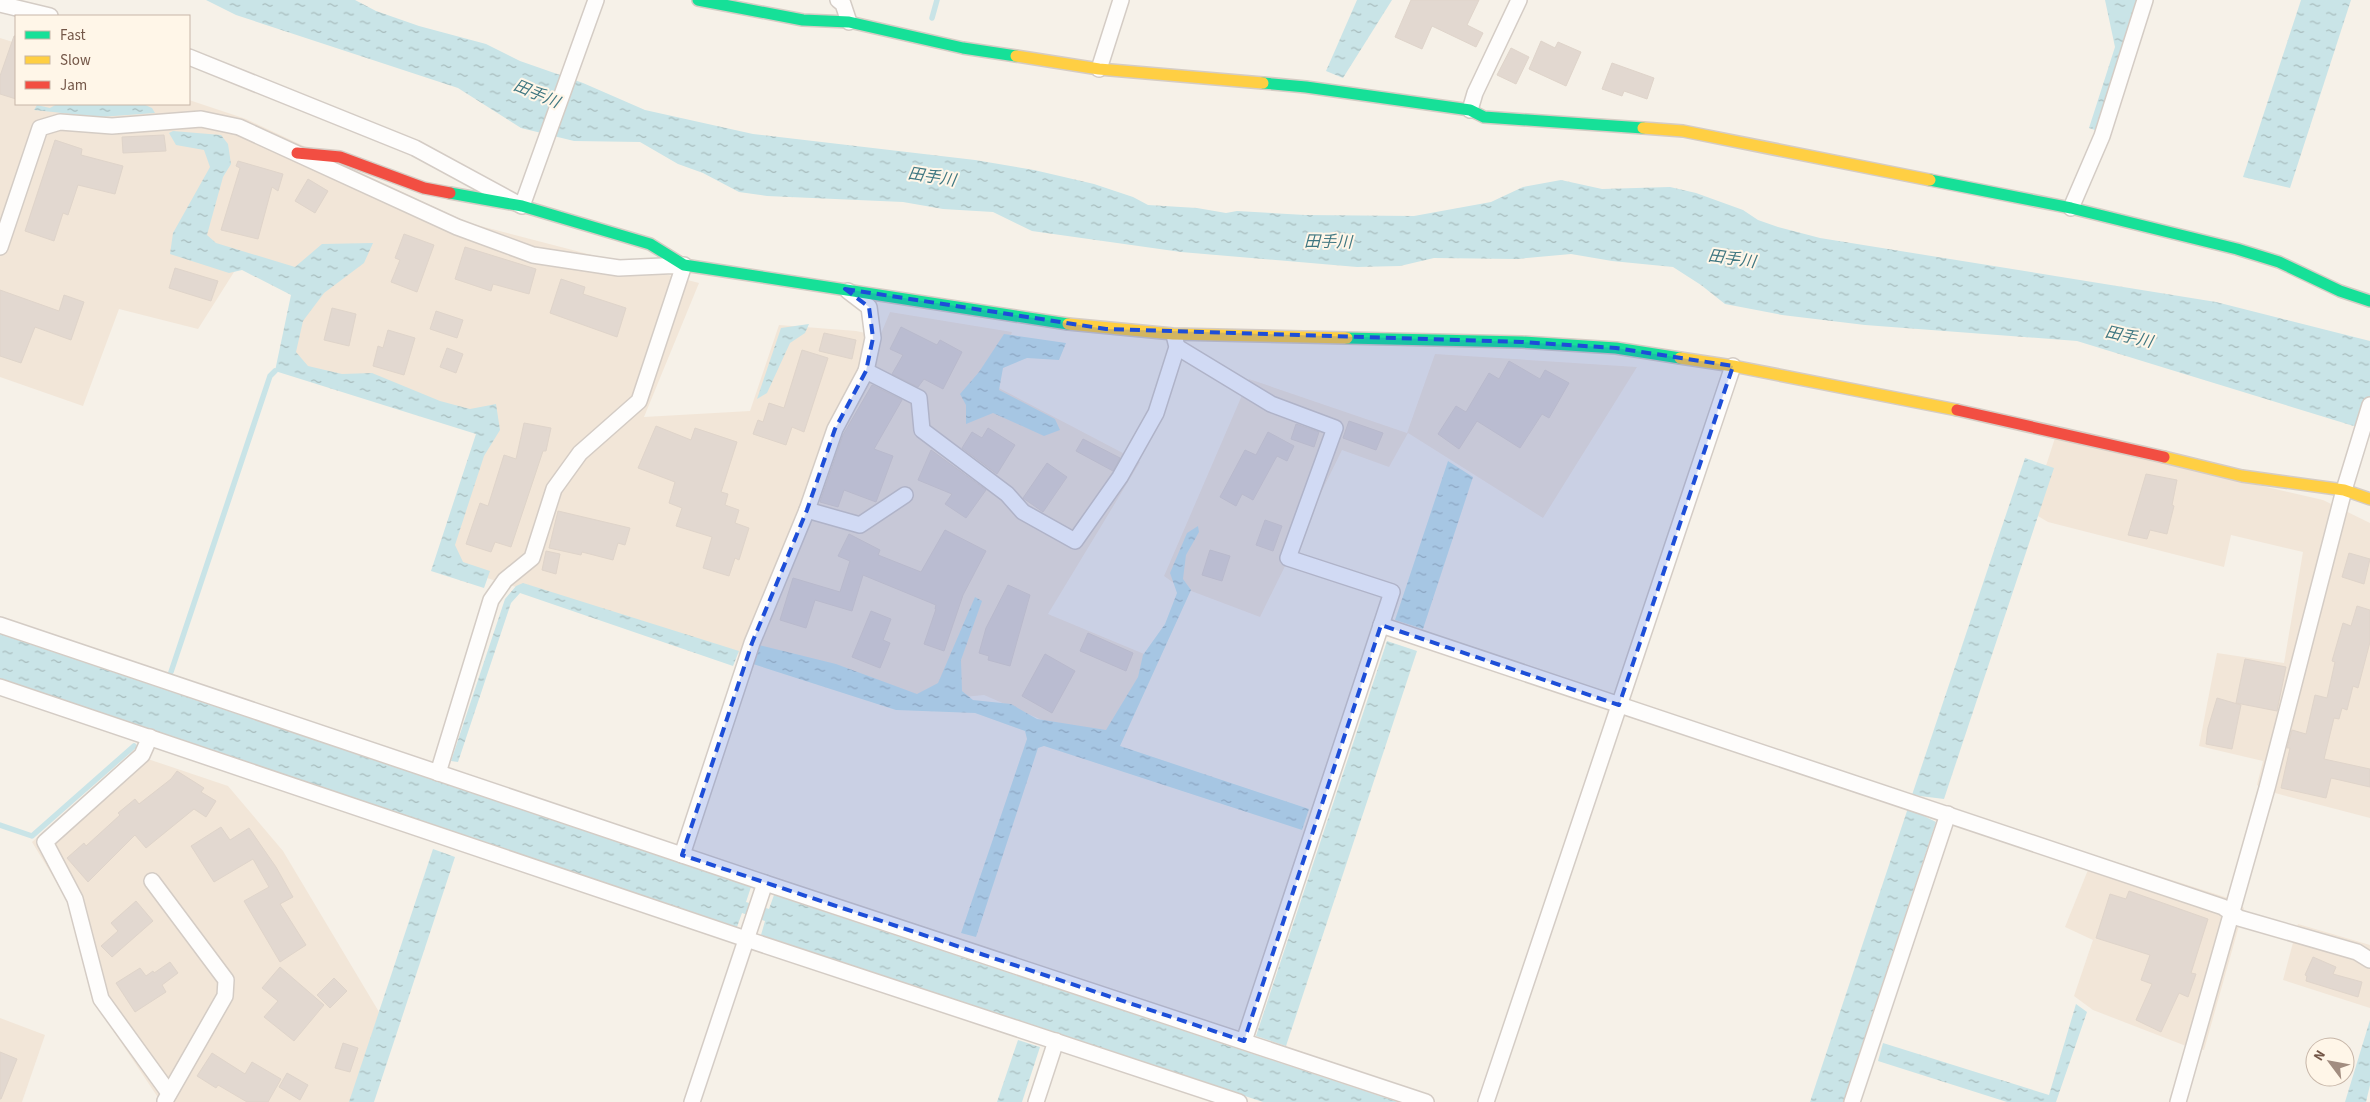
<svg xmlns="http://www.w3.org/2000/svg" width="2370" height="1102" viewBox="0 0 2370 1102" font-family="'Source Sans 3','Noto Sans JP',sans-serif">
	<defs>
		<pattern id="water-ripples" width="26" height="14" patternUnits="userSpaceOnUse" patternTransform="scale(1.25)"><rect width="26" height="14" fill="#c9e4e7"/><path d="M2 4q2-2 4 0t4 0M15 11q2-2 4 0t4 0" fill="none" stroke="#a8bcbd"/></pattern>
	</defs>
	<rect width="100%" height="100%" fill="#f6f1e8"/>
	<g fill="#f2e6d8">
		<polygon points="0,38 16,43 16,104 189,104 189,100 246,119 469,223 699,283 644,417 750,411 779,325 856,331 880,336 890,312 1012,332 995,386 1140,462 1048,614 1149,656 1107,748 984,695 906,703 765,649 732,655 446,565 484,428 293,363 302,290 241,261 198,329 119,309 83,406 0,377"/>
		<polygon points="1435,354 1637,367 1543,518 1408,433 1389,467 1342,450 1260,617 1178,586 1164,576 1249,379 1407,433"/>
		<polygon points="2055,438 2323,500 2370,523 2370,818 2275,793 2257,785 2263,761 2199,746 2217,653 2284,663 2303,552 2231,535 2224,567 2048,522 2031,512"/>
		<polygon points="133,754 228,786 283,851 385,1022 357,1102 167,1102 157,1096 92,999 66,898 32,842"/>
		<polygon points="2094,855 2228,898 2244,908 2204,1050 2186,1046 2093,1010 2074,996 2093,940 2065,927"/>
		<polygon points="2298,924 2370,945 2370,1008 2283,980"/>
		<polygon points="0,1018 45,1035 22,1102 0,1102"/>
	</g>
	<g fill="url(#water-ripples)">
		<polygon points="206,0 355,0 376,11 419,26 486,44 520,61 583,83 645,110 753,134 975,160 1034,170 1094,184 1133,197 1148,205 1197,208 1226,213 1237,211 1305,215 1414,216 1491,202 1523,187 1561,180 1602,189 1670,187 1696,193 1743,210 1758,220 1778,227 1820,238 2216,302 2370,341 2370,431 2077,341 1865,325 1782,315 1725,304 1701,285 1673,267 1612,261 1571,254 1517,259 1434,258 1400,266 1357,267 1181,252 1032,231 993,212 943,209 903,202 767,196 739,192 703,173 678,164 640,142 574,141 521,128 458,88 236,15"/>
		<polygon points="1357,0 1392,0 1343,78 1326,71"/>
		<polygon points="2105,0 2137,0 2095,130 2089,128 2115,47"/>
		<polygon points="2301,0 2351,0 2290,188 2243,177"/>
		<polygon points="57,104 143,104 152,108 155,113 100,117 34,110 37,105 50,108"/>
		<polygon points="173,131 221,135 228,144 231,164 223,177 207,235 216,243 295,267 322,244 373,243 364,263 324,293 303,321 296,352 308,366 342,374 372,373 440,401 470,409 496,404 500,430 484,456 455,545 463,562 490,571 484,588 431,571 476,434 275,371 291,295 242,270 229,273 170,254 173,233 210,167 204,150 176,145 169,133"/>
		<polygon points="809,324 805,333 790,343 767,393 757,399 781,328"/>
		<polygon points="1004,334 1066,343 1059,360 1027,358 1003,368 999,390 1055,419 1060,430 1044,436 993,413 966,424 966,405 960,394 979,372"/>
		<polygon points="2025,458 2054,468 1944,799 1912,795"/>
		<polygon points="1448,461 1473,477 1423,629 1395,620"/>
		<polygon points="1198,526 1199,532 1186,555 1183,579 1191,590 1120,746 1309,809 1302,830 1044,746 1038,748 976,937 961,933 1027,739 1025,731 975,713 896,710 753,664 759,645 836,664 917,694 938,683 975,597 982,601 961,660 962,691 973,700 1011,704 1037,719 1106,730 1138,677 1143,655 1165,624 1177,593 1170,573 1187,533"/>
		<polygon points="523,583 739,651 733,666 520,593 511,603 458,762 451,761 505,599 516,586"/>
		<polygon points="0,634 751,887 746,902 769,909 774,895 1398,1102 1263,1102 761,935 765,921 742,913 737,927 0,679"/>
		<polygon points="1387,641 1417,651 1286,1046 1256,1036"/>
		<polygon points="1908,808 1936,822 1843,1102 1810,1102"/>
		<polygon points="433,849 455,857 374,1102 349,1102"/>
		<polygon points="2076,1004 2087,1012 2056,1102 2007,1102 1878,1061 1883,1043 2049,1095"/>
		<polygon points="2370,1020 2370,1085 2366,1102 2345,1102"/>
		<polygon points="1018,1040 1040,1047 1022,1102 997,1102"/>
	</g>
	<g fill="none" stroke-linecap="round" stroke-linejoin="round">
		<g stroke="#c9e4e7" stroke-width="5.5">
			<polyline points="932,18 937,0"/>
			<polyline points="171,672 270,376 275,371"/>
			<polyline points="0,825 32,836 134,746"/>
		</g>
	</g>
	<g fill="#e2d8d0" stroke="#dfd4ca">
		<polygon points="1411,0 1479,0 1467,25 1483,33 1476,47 1432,26 1422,49 1395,37"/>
		<polygon points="14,36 16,36 16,99 0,94 0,76"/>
		<polygon points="1541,41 1555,48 1558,42 1581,52 1566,86 1529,69"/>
		<polygon points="1511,48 1529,57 1516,84 1497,75"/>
		<polygon points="1612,63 1654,78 1647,99 1624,91 1622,96 1602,89"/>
		<polygon points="164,135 166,151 123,153 122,137"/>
		<polygon points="55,140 82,149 81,155 123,166 115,194 78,185 68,215 63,213 54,241 25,231"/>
		<polygon points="238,161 283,174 278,191 272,187 258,239 221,230 240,168 236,166"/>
		<polygon points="308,179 328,191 315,213 295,201"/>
		<polygon points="404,234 434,245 417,292 391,282 400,260 395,258"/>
		<polygon points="465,247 536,269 529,294 493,284 491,291 455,279"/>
		<polygon points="175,268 218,281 211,301 169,288"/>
		<polygon points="561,279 585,287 583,294 626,308 617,337 550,313"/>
		<polygon points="0,290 59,311 64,295 84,302 71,340 35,327 21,363 0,356"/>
		<polygon points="332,308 356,314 349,346 324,340"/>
		<polygon points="436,311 463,320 457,338 430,329"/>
		<polygon points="901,327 937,345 940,340 962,352 943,389 924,379 918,387 892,374 903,355 890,349"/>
		<polygon points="388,330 415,338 404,375 373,366 378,346 383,348"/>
		<polygon points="824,333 856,340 852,359 819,351"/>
		<polygon points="447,348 463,354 456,373 440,367"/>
		<polygon points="802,350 828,358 804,432 792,427 786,445 753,434 758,420 763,422 769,403 784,408"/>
		<polygon points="1509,361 1540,379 1545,370 1569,383 1549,418 1542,414 1520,448 1477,421 1459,449 1438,434 1456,406 1466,412 1489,373 1499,379"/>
		<polygon points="872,385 902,400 874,449 893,456 876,502 844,490 838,507 820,502 843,435"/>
		<polygon points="1349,421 1383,433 1376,450 1343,438"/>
		<polygon points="524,423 551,428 546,451 543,451 511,547 495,542 491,552 466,544 480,503 488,506 504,455 516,459"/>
		<polygon points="1296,424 1319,432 1314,447 1291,439"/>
		<polygon points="656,426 691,440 695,428 737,442 721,492 728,494 725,505 739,510 735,523 749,528 739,560 735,558 729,576 703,568 712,537 676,526 682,508 669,503 675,482 638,468"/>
		<polygon points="988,428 1015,445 997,474 962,448 972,432 982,438"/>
		<polygon points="1268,432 1294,446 1287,461 1277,456 1253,500 1242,494 1236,506 1220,497 1245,450 1256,455"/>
		<polygon points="1083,439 1120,458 1113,471 1076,451"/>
		<polygon points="931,450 986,490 966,518 945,504 952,494 918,480"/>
		<polygon points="1047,463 1067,477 1043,512 1023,498"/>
		<polygon points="2146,474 2177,480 2172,505 2174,506 2167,534 2150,530 2147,539 2128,535"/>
		<polygon points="558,511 630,528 625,545 618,543 613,560 582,552 581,555 549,548"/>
		<polygon points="1265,520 1282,526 1273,551 1256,545"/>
		<polygon points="945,530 986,551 963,595 944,651 924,644 936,609 935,609 936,605 863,575 852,611 815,600 806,628 780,620 793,578 840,592 850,561 838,556 849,534 880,550 878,555 921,572"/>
		<polygon points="1210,550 1230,556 1222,581 1202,575"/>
		<polygon points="546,551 560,554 556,574 542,570"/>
		<polygon points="2349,553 2370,559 2364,584 2342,577"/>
		<polygon points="1008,585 1030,595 1010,666 988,660 989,656 979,653 986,628"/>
		<polygon points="2357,606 2370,610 2370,642 2358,688 2353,686 2347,710 2342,708 2339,719 2334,718 2324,759 2370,769 2370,787 2331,778 2326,798 2281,788 2290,748 2287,748 2292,730 2306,734 2315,695 2327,698 2335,662 2332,661 2343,623 2351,626"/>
		<polygon points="871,611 891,619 883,640 890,643 880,668 852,657"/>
		<polygon points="1088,633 1133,653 1126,671 1080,651"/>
		<polygon points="1045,654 1075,671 1052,713 1022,696"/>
		<polygon points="2245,659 2286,667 2277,711 2236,703"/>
		<polygon points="2217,698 2241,705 2232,749 2206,744 2208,728"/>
		<polygon points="177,771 204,788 201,792 216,801 206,817 194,809 146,848 135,835 88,882 67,858 84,843 86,846 120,815 118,813 135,799 139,804 171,779"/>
		<polygon points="221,827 230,840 249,828 276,867 293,897 280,904 306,945 280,962 244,901 269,887 253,859 214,882 191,846"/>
		<polygon points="2129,891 2208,919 2191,973 2196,974 2188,997 2179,993 2161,1032 2136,1020 2152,984 2141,980 2150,955 2096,938 2110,894 2126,899"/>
		<polygon points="136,901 153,921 112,957 101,946 118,931 111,923"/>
		<polygon points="2313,957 2336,967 2333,974 2362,982 2358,997 2306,981 2307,976 2305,975"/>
		<polygon points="170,962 178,973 162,985 166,992 135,1012 116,983 140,968 146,976 153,971 154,973"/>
		<polygon points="280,967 324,1005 294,1041 264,1017 278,1001 262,988"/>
		<polygon points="334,978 347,991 330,1008 317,995"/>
		<polygon points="343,1043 358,1048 350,1072 335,1068"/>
		<polygon points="0,1052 17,1059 1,1099 0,1099"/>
		<polygon points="212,1053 245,1074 252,1062 281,1079 268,1102 247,1102 218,1085 216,1088 197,1076"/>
		<polygon points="287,1073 308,1085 300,1100 279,1087"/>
	</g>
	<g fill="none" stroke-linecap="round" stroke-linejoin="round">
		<defs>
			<g id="street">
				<polyline points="838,0 843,4 849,22"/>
				<polyline points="0,4 50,16"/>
				<polyline points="189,57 415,148 522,206 596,0"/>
				<polyline points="1099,69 1121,0"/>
				<polyline points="1470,110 1475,93 1519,0"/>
				<polyline points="2071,208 2102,136 2145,0"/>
				<polyline points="0,247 40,128 60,122 112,126 201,119 239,127 457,227 533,255 619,268 684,265 639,401 580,453 554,489 532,558 505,580 491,600 438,773"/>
				<polyline points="848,291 869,307 873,338 866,371 835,429 807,510 860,525 905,495"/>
				<polyline points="1177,347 1271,404 1335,428 1288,558 1392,592 1244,1041"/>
				<polyline points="866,371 919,398 922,430 1007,494 1023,512 1075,541 1120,477 1156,413 1177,347 1175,339"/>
				<polyline points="0,625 765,883 1426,1102"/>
				<polyline points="1381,625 2223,907 2239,918 2357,952 2370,960"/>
				<polyline points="0,687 746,939 1239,1102"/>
				<polyline points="150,737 142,755 45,842 75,899 101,999 169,1093"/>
				<polyline points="682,855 752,643 807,510"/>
				<polyline points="152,881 226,980 225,996 165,1101"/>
				<polyline points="692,1102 765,883"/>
				<polyline points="1036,1102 1056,1041"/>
				<polyline points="1486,1102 1733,366"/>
				<polyline points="1852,1102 1948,814"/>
				<polyline points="2178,1102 2267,788 2344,490 2370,405"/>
			</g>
			<g id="fast">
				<polyline points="698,0 803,20 849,22 963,48 1016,56"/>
				<polyline points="1263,83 1306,87 1470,110 1484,117 1643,128"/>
				<polyline points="1930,180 2071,208 2237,249 2279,262 2340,291 2370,301"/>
				<polyline points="450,193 522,206 650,244 684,265 1068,324"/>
				<polyline points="1347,338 1522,342 1616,348 1680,358"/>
			</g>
			<g id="slow">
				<polyline points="1016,56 1099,69 1263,83"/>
				<polyline points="1643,128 1683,131 1930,180"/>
				<polyline points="1068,324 1173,334 1347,338"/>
				<polyline points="1680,358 1733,366 1957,410"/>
				<polyline points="2164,457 2242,476 2344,490 2370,499"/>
			</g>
			<g id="jam">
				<polyline points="297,153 340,157 424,188 450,193"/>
				<polyline points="1957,410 2164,457"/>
			</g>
		</defs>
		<use href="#street" stroke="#d4ccc5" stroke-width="18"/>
		<use href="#fast" stroke="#d5ccc4" stroke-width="14"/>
		<use href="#slow" stroke="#d5ccc4" stroke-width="14"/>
		<use href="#jam" stroke="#d5ccc4" stroke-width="14"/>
		<use href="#street" stroke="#fefdfc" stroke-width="15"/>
		<use href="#fast" stroke="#16e098" stroke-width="11"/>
		<use href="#slow" stroke="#ffcf43" stroke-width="11"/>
		<use href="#jam" stroke="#f24e42" stroke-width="11"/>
	</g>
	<path fill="#1d4ed8" fill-opacity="0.2" stroke="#1d4ed8" stroke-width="4" stroke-dasharray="10 6" stroke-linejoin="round" d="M 845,289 L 1106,329 L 1522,342 L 1616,348 L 1733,366 L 1619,705 L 1381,625 L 1244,1041 L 682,855 L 752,643 L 807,510 L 835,429 L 866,371 L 873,338 L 869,307 Z"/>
	<g text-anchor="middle" stroke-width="4" stroke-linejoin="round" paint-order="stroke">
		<g font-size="16" font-style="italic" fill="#3f7781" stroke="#fff6e8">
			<text transform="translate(537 93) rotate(23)" y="6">田手川</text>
			<text transform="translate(932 176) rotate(9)" y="6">田手川</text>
			<text transform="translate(1328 241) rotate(1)" y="6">田手川</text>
			<text transform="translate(1732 258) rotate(8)" y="6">田手川</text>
			<text transform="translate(2129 336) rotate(13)" y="6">田手川</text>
		</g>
	</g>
	<rect x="15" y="15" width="175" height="90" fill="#fff6e8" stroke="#c7b6a8"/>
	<rect x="25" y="31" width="25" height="8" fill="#16e098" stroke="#c7b6a8"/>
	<text x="60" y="40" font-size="15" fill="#745748">Fast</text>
	<rect x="25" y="56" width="25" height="8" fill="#ffcf43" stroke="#c7b6a8"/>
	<text x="60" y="65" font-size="15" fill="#745748">Slow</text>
	<rect x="25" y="81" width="25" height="8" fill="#f24e42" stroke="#c7b6a8"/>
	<text x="60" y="90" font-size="15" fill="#745748">Jam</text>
	<g transform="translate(2330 1062) rotate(302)"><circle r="24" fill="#fff6e8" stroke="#c7b6a8"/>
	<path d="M0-4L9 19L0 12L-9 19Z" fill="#a28d80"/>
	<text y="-8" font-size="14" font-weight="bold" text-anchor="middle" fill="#745748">N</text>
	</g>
</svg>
